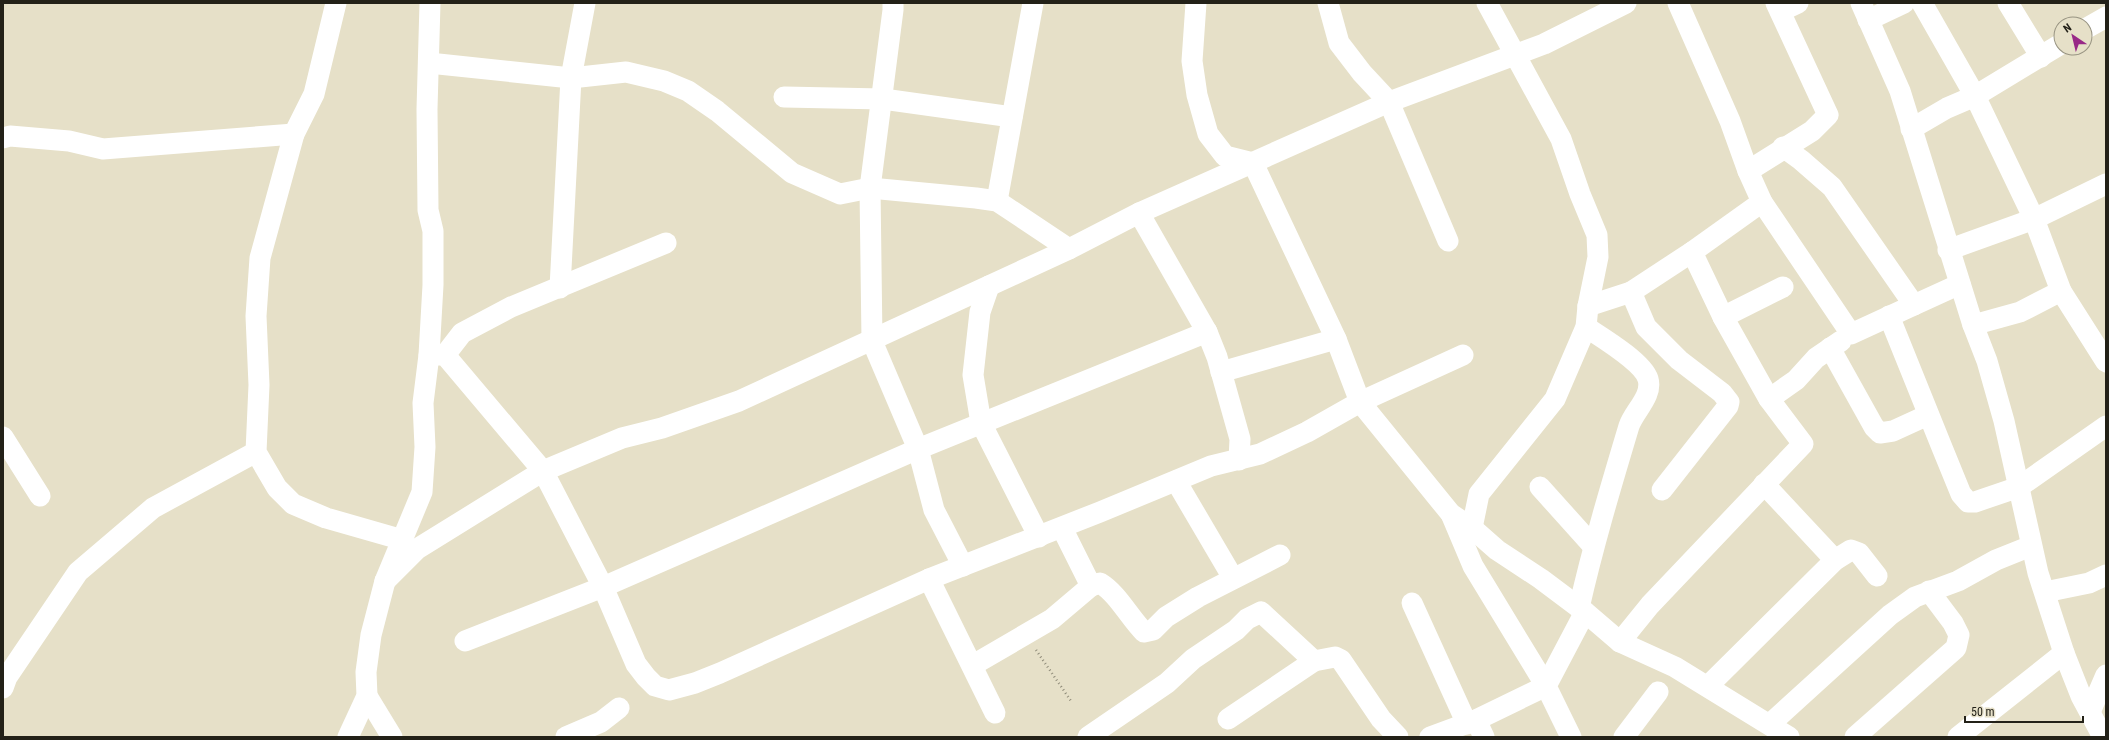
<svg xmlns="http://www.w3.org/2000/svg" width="2109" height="740" viewBox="0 0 2109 740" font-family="'Roboto Condensed',sans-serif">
	<rect width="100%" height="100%" fill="#e6e0c8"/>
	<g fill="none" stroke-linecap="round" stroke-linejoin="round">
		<polyline stroke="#8f8b79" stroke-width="2.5" stroke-dasharray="1 3" stroke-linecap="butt" points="1036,650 1071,701"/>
		<g stroke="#fff" stroke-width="21">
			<polyline points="336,3 314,94 294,134 260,258 256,316 259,385 256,452 277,488 293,504 326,518 403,540"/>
			<polyline points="893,3 893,10 870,188 872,341 918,449 934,510 963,566"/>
			<polyline points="1196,3 1192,61 1197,95 1208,134 1225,156 1253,163 1336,339 1360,402 1451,514 1472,528 1497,550 1541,579 1585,612 1620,642 1675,667 1789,737"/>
			<polyline points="1328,3 1339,43 1362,73 1389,102 1448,241"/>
			<polyline points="1678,3 1730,121 1748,171 1762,202 1851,334 1914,305"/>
			<polyline points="1861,3 1900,91 1973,325 1987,361 2004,421 2038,573 2064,653 2081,696 2103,737"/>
			<polyline points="1922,3 1975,96 2034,219 2061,291 2106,362"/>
			<polyline points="2008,3 2041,57"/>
			<polyline points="1781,11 1798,3"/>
			<polyline points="1868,20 1904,3"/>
			<polyline points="2085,29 2106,17"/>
			<polyline points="429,63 571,78 626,72 664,81 688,91 717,111 792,173 840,194 870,188 976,198 997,201 1069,249"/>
			<polyline points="784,97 883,99 1012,117"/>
			<polyline points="1911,129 1947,108 1975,96 2061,44"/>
			<polyline points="3,138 10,136 69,141 103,149 294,134"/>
			<polyline points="1783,147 1801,160 1832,187 1914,305 1960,284"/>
			<polyline points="1748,171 1812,131 1828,115 1776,3"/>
			<polyline points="997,201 1033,3"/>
			<polyline points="1139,213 1207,332 1217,357 1240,439 1239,460"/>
			<polyline points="1948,250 2034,219 2106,184"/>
			<polyline points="989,286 980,312 973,375 981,423 1039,537"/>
			<polyline points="560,288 571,78 585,3"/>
			<polyline points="1631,292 1646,327 1679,360 1722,393 1729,402 1728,406 1662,490"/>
			<polyline points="1588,306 1631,292 1692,252 1762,202"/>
			<polyline points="1889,316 1941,445 1961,494 1968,502 1975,502 2019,487 2106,426"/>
			<polyline points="1723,317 1783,287"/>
			<polyline points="1973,325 2020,312 2061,291"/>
			<polyline points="1830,348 1874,427 1880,433 1893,431 1928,415"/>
			<polyline points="429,355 445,355 543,471 603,587 636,664 646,677 655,686 669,690 695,683 720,673 929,579 1100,512 1211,466 1260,454 1307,432 1360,402 1463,355"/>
			<polyline points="445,355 462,333 511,307 666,243"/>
			<polyline points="1221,372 1336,339"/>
			<polyline points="1769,399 1796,380 1816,358 1841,341"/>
			<polyline points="3,437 40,496"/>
			<polyline points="1176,481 1233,578"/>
			<polyline points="1764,484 1835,560"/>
			<polyline points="1540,487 1593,546"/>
			<polyline points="1472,528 1479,494 1555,399 1586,327 1588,306 1598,257 1597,235 1580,194 1561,139 1487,3"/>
			<polyline points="929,579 995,713"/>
			<polyline points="385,581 417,549 543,471 622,438 662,428 739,401 1069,249 1139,213 1389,102 1544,44 1626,3"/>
			<path d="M 1091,586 L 1100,583 C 1118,594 1129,617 1144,632 L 1153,630 L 1166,617 L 1198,597 L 1280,555"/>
			<polyline points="2045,592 2089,583 2106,575"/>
			<polyline points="1412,603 1467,724"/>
			<path d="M 1579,608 C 1593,546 1611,486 1629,426 C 1634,411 1653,396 1648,379 C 1643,362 1601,337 1586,327"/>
			<polyline points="465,641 603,587 918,449 1207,332"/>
			<polyline points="1620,642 1650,605 1803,444 1769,399 1723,317 1692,252"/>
			<polyline points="973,665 1052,619 1091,586 1062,528"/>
			<polyline points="1708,686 1835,560 1851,550 1859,553 1877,576"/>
			<polyline points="3,688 7,677 78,572 153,508 256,452"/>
			<polyline points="367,696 392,737"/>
			<polyline points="2090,712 2106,675"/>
			<polyline points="1228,719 1314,661 1335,657 1341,660 1381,719 1398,737"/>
			<polyline points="1476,720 1484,737"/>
			<polyline points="1770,724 1890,615 1915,597 1958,581 1996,560 2031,546"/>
			<polyline points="348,737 367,696 366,672 371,635 385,581 422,492 425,447 423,403 429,355 433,285 433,231 428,210 427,109 430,3"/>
			<polyline points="566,737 601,722 619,708"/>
			<polyline points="1088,737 1167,683 1193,659 1236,630 1247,619 1261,612 1314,661"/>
			<polyline points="1430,737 1476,720 1546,686 1473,566 1451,514"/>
			<polyline points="1571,737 1546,686 1585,612"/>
			<polyline points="1624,737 1658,692"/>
			<polyline points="1855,737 1956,648 1959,635 1953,623 1929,591"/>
			<polyline points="1958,737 2064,653"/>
		</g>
	</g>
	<rect width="2109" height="740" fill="none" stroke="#232118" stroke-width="8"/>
	<g transform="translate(2073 36) rotate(325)"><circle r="19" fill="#e6e0c8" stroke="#989482"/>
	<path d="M0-3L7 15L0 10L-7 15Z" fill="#982887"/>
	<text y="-6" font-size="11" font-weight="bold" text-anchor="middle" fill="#232118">N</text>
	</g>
	<path d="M1965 716v6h118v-6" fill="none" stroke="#232118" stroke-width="2"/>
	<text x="1971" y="716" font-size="12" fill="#232118" stroke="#e6e0c8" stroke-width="3" paint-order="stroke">50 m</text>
</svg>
